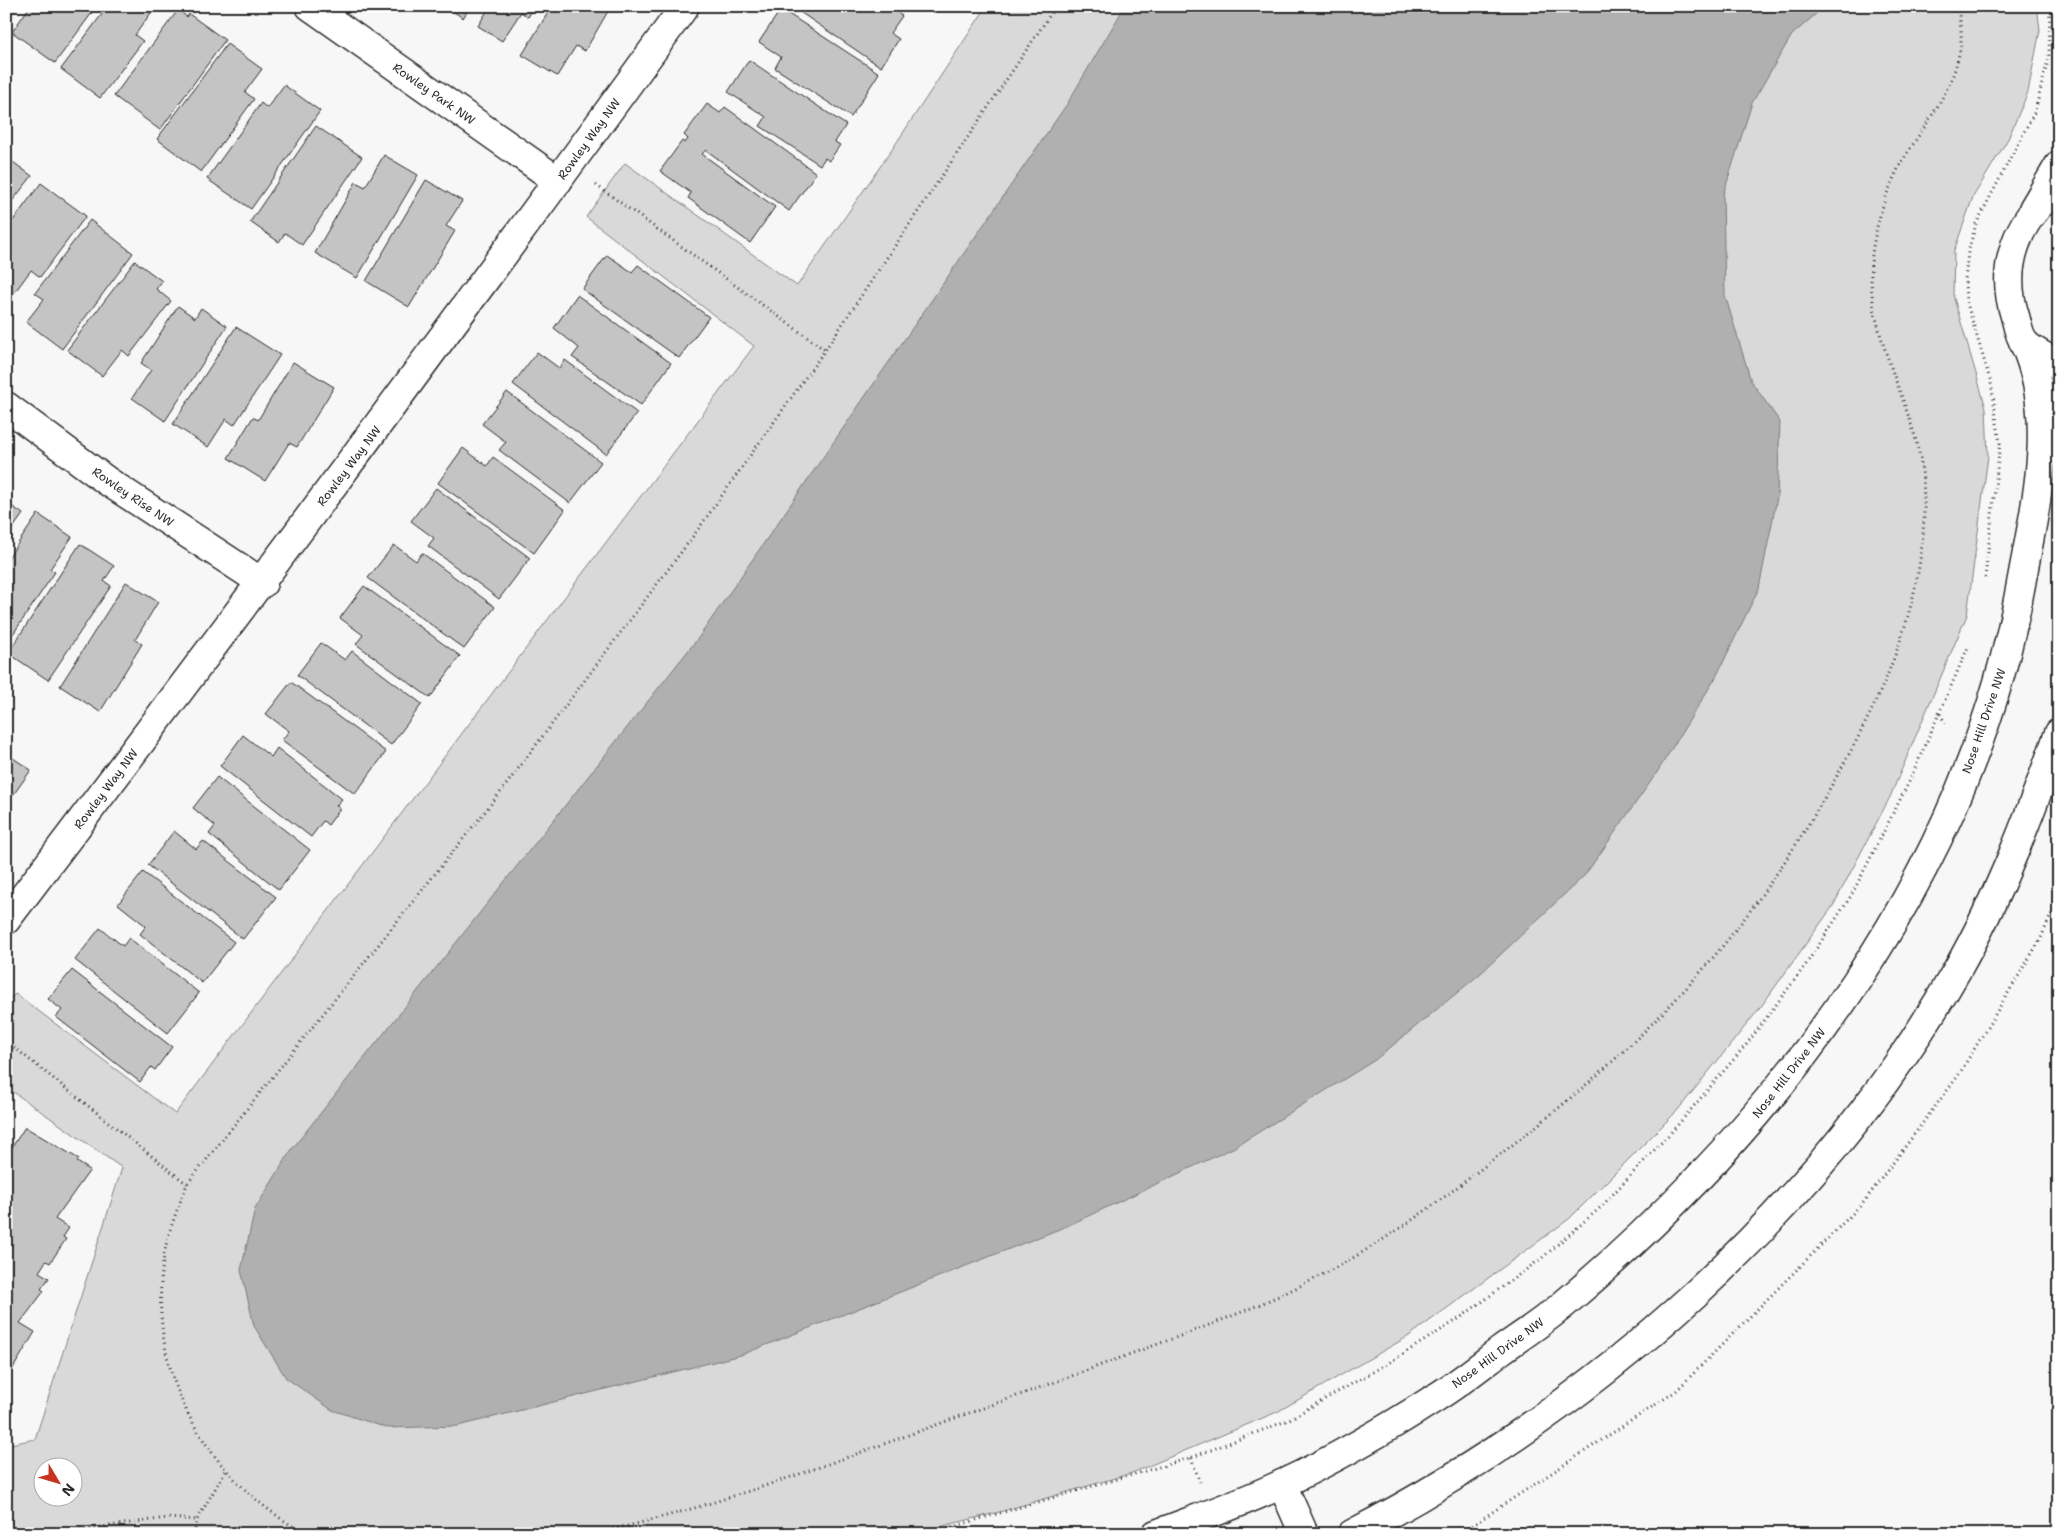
<svg xmlns="http://www.w3.org/2000/svg" width="2065" height="1540" viewBox="0 0 2065 1540" font-family="'Shantell Sans',sans-serif">
	<rect width="100%" height="100%" fill="#f7f7f7"/>
	<filter id="ink" filterUnits="userSpaceOnUse"><feTurbulence type="fractalNoise" baseFrequency=".02" numOctaves="2"/><feDisplacementMap in="SourceGraphic" scale="10" xChannelSelector="R" yChannelSelector="G"/><feConvolveMatrix kernelMatrix="1 2 1 2 8 2 1 2 1" color-interpolation-filters="sRGB"/></filter>
	<g filter="url(#ink)">
		<path fill="#d9d9d9" stroke="#828282" fill-rule="evenodd" d="M 987,6 L 2037,6 L 2040,30 L 2028,92 L 2008,139 L 1973,197 L 1954,251 L 1953,295 L 1986,408 L 1988,456 L 1967,615 L 1890,797 L 1833,906 L 1760,1008 L 1677,1111 L 1569,1219 L 1409,1336 L 1277,1412 L 1132,1473 L 996,1513 L 910,1534 L 6,1534 L 6,1445 L 35,1439 L 122,1168 L 6,1087 L 6,1000 L 16,994 L 175,1114 L 754,346 L 586,217 L 625,163 L 797,286 L 891,151 ZM 42,1468 L 72,1468 L 72,1498 L 42,1498 Z"/>
		<polygon fill="#b0b0b0" stroke="#7b7b7b" points="1125,6 1825,6 1792,35 1752,103 1723,195 1725,295 1751,381 1780,422 1777,498 1759,588 1716,677 1656,774 1585,875 1480,974 1375,1060 1233,1148 1067,1226 741,1355 458,1426 387,1428 332,1410 286,1378 254,1326 241,1270 255,1209 292,1149 699,637 1067,104"/>
		<g fill="#c4c4c4" stroke="#2b2b2b">
			<polygon points="6,6 16,6 8,20 6,19"/>
			<polygon points="30,6 97,6 55,63 12,32"/>
			<polygon points="108,6 156,6 135,35 143,41 100,98 61,69"/>
			<polygon points="445,6 471,6 463,18"/>
			<polygon points="490,6 535,6 528,17 521,12 502,41 478,26"/>
			<polygon points="552,6 611,6 585,51 576,46 557,76 522,55"/>
			<polygon points="791,6 888,6 902,16 890,33 899,39 881,67"/>
			<polygon points="781,9 879,73 851,117 775,68 781,57 759,42"/>
			<polygon points="178,10 187,17 189,14 225,40 160,130 114,96"/>
			<polygon points="227,44 262,69 245,92 254,99 201,172 157,139"/>
			<polygon points="749,60 846,125 835,142 840,145 829,161 825,158 820,165 760,126 766,117 728,92"/>
			<polygon points="284,85 320,111 251,209 207,179 261,103 267,108"/>
			<polygon points="707,104 720,113 725,107 816,173 789,211 706,150 702,154 775,207 750,243 688,198 691,193 660,171 682,141 685,143 688,139 684,135"/>
			<polygon points="316,126 362,157 302,245 285,233 279,242 250,222"/>
			<polygon points="384,155 418,175 357,278 315,253 356,182 365,187"/>
			<polygon points="6,157 32,176 6,209"/>
			<polygon points="426,180 462,201 446,226 455,231 409,307 366,281"/>
			<polygon points="41,183 86,216 40,277 31,270 6,304 6,230"/>
			<polygon points="90,220 133,253 62,349 26,322 44,299 35,293"/>
			<polygon points="607,255 632,272 638,265 709,317 679,358 582,289"/>
			<polygon points="135,261 162,281 156,289 171,301 129,356 122,350 102,376 67,350"/>
			<polygon points="577,295 671,363 641,405 572,357 579,348 554,328"/>
			<polygon points="178,306 195,318 201,308 227,326 165,421 132,398 151,370 141,363"/>
			<polygon points="236,327 280,355 234,425 226,419 208,447 173,424"/>
			<polygon points="537,352 559,368 565,360 637,413 606,454 513,384"/>
			<polygon points="293,362 334,387 297,447 289,443 265,481 228,458 253,417 258,420"/>
			<polygon points="507,392 601,462 570,503 499,450 506,442 482,424"/>
			<polygon points="463,448 487,466 493,457 565,510 534,553 438,483"/>
			<polygon points="436,488 530,558 499,599 428,546 434,538 411,521"/>
			<polygon points="6,502 23,514 6,538"/>
			<polygon points="38,514 72,537 50,569 55,572 13,634 6,630 6,561"/>
			<polygon points="80,544 114,566 104,581 111,586 48,680 8,653"/>
			<polygon points="394,545 416,561 422,553 495,607 464,649 368,578"/>
			<polygon points="126,582 158,602 135,640 142,644 100,712 60,686"/>
			<polygon points="364,586 460,656 430,698 356,644 363,635 340,618"/>
			<polygon points="321,643 345,660 352,651 422,704 391,745 297,675"/>
			<polygon points="291,682 386,752 355,794 282,740 289,731 266,714"/>
			<polygon points="243,735 271,757 277,748 342,799 336,806 340,809 328,825 323,821 311,837 220,766"/>
			<polygon points="6,757 11,761 13,758 31,770 6,805"/>
			<polygon points="217,777 310,850 279,890 209,834 215,826 193,808"/>
			<polygon points="174,831 196,849 203,841 276,897 243,939 148,865"/>
			<polygon points="143,872 234,942 202,983 140,934 146,926 118,904"/>
			<polygon points="100,928 123,946 129,938 199,993 168,1033 75,960"/>
			<polygon points="72,970 172,1047 155,1070 151,1067 140,1082 56,1017 62,1010 48,999"/>
			<polygon points="25,1127 79,1159 77,1162 90,1170 55,1219 69,1228 63,1237 66,1239 50,1263 46,1261 39,1272 49,1278 41,1289 44,1291 20,1323 35,1332 12,1370 8,1368 6,1371 6,1152 9,1152"/>
		</g>
		<g fill="none" stroke-linecap="round" stroke-linejoin="round">
			<defs>
				<g id="minor">
					<polyline points="310,6 558,181"/>
					<polyline points="2033,209 2059,165"/>
					<polyline points="6,406 107,481 263,583"/>
					<path d="M 6,920 C 236,618 462,313 685,6"/>
				</g>
				<g id="tertiary">
					<path d="M 2059,188 C 2017,218 1999,267 2015,316 C 2017,323 2019,336 2024,342 C 2031,351 2049,358 2059,365"/>
					<polyline points="1282,1484 1304,1534"/>
					<path d="M 1156,1534 C 1198,1518 1242,1503 1282,1484 C 1335,1459 1387,1429 1435,1398 C 1458,1384 1479,1367 1500,1351 C 1521,1336 1544,1321 1564,1304 C 1783,1119 1970,872 2021,584 C 2035,506 2059,417 2023,341"/>
					<path d="M 1352,1534 C 1595,1408 1821,1209 1957,970 C 2000,895 2030,814 2059,733"/>
				</g>
			</defs>
			<use href="#minor" stroke="#2b2b2b" stroke-width="31"/>
			<use href="#tertiary" stroke="#2b2b2b" stroke-width="31"/>
			<g stroke="#2b2b2b" stroke-width="3" stroke-dasharray="1 4" stroke-linecap="butt">
				<polyline points="596,185 825,350"/>
				<polyline points="1985,578 2000,443 1991,383 1966,300 1965,281 1968,252 1976,224 2035,111 2049,57 2050,6"/>
				<polyline points="1940,714 1947,726"/>
				<polyline points="6,1041 187,1184"/>
				<polyline points="1191,1458 1200,1482"/>
				<polyline points="50,1534 167,1518 197,1520"/>
				<polyline points="194,1534 197,1520 226,1470"/>
				<path d="M 306,1534 C 205,1478 145,1372 164,1256 C 168,1231 178,1208 187,1184 L 503,789 L 694,535 L 825,350 L 1056,6"/>
				<path d="M 593,1534 C 718,1507 839,1460 958,1417 C 1017,1396 1075,1375 1133,1353 C 1195,1331 1257,1308 1316,1278 C 1379,1246 1435,1205 1490,1162 C 1567,1104 1642,1040 1705,967 C 1758,906 1804,836 1843,765 C 1875,708 1903,647 1916,583 C 1925,539 1928,487 1917,444 C 1900,380 1864,321 1872,254 C 1876,224 1886,191 1900,165 C 1923,126 1957,88 1961,41 C 1962,30 1959,17 1958,6"/>
				<polyline points="928,1534 1190,1458 1286,1421 1387,1364 1457,1320 1542,1258 1601,1207 1676,1127 1746,1045 1805,966 1851,896 1909,782 1969,645"/>
				<polyline points="1459,1534 1676,1391 1863,1203 1958,1076 2040,940 2059,897"/>
			</g>
			<use href="#minor" stroke="#fff" stroke-width="28"/>
			<use href="#tertiary" stroke="#fff" stroke-width="28"/>
		</g>
	</g>
	<g text-anchor="middle" stroke-width="5" stroke-linejoin="round" paint-order="stroke">
		<g font-size="12" fill="#2b2b2b" stroke="#fff">
			<text transform="translate(434 94) rotate(35)" y="4">Rowley Park NW</text>
			<text transform="translate(589 139) rotate(-54)" y="4">Rowley Way NW</text>
			<text transform="translate(349 466) rotate(-53)" y="4">Rowley Way NW</text>
			<text transform="translate(133 497) rotate(34)" y="4">Rowley Rise NW</text>
			<text transform="translate(1984 721) rotate(-71)" y="4">Nose Hill Drive NW</text>
			<text transform="translate(106 789) rotate(-53)" y="4">Rowley Way NW</text>
			<text transform="translate(1789 1073) rotate(-52)" y="4">Nose Hill Drive NW</text>
			<text transform="translate(1498 1353) rotate(-36)" y="4">Nose Hill Drive NW</text>
		</g>
	</g>
	<rect width="2065" height="1540" fill="none" stroke="#fff" stroke-width="25"/>
	<rect x="12" y="12" width="2040" height="1515" fill="none" stroke="#2b2b2b" stroke-width="2" filter="url(#ink)"/>
	<g transform="translate(58 1482) rotate(128)"><circle r="24" fill="#ffffff" stroke="#aaaaaa"/>
	<path d="M0-4L9 19L0 12L-9 19Z" fill="#c8321e"/>
	<text y="-8" font-size="14" font-weight="bold" text-anchor="middle" fill="#2b2b2b">N</text>
	</g>
</svg>
